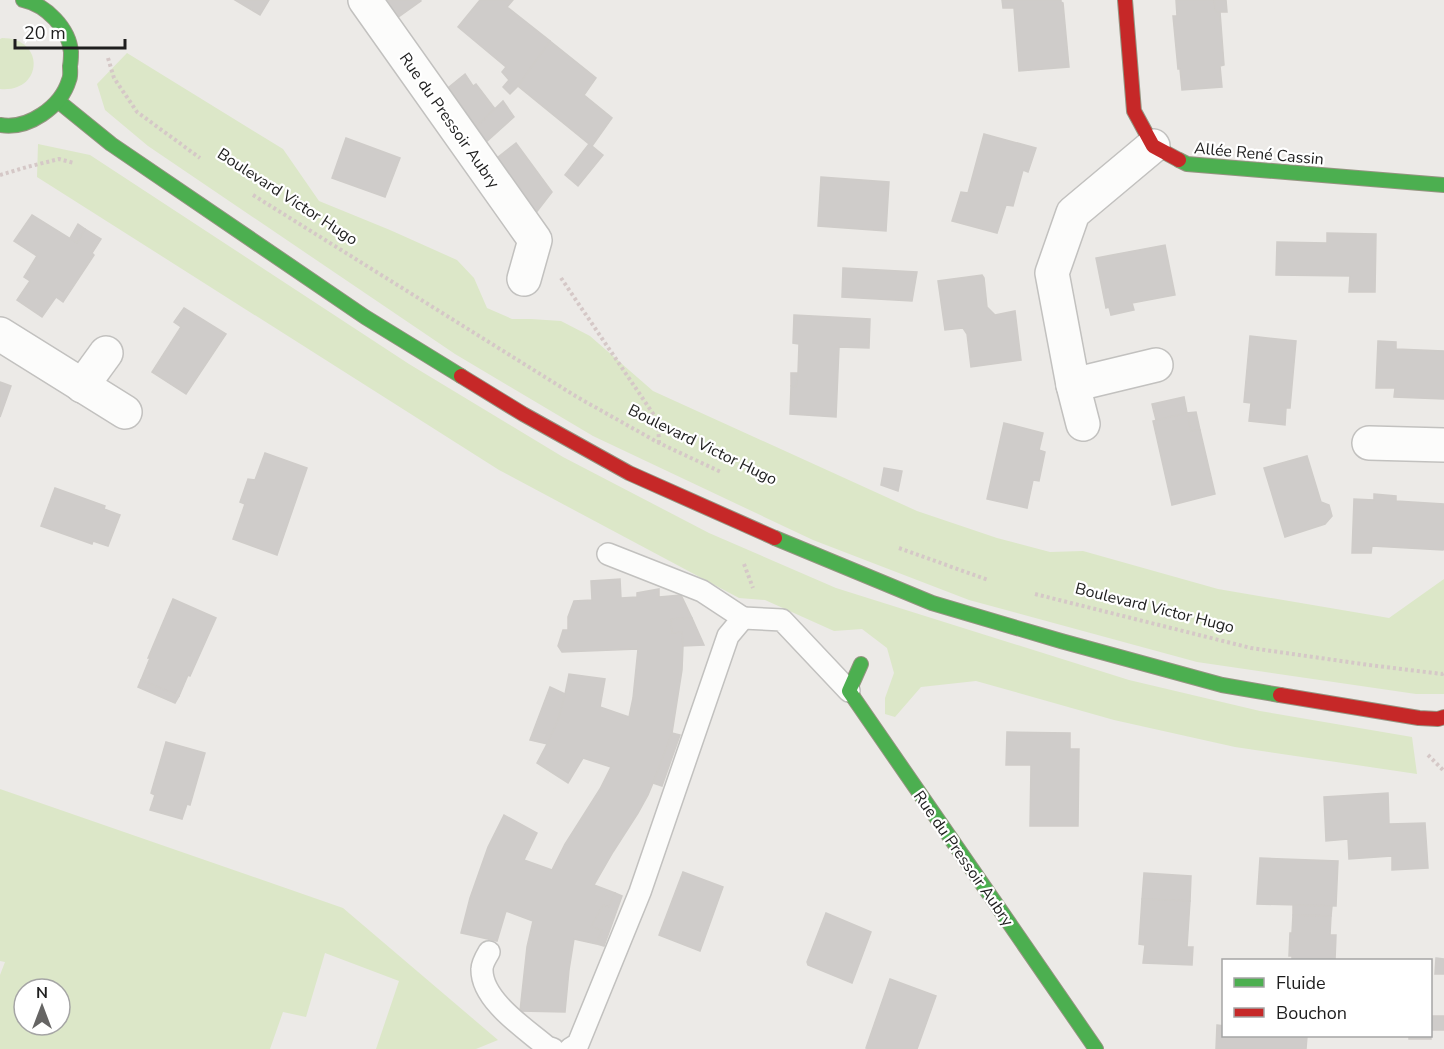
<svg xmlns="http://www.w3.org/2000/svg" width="1444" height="1049" viewBox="0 0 1444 1049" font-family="'Nunito Sans',sans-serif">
	<rect width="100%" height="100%" fill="#eceae7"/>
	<g fill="#dce7c8" fill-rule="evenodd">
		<path d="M 2,38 C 46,38 43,93 0,89 L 0,39 Z"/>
		<polygon points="127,53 283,149 319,201 390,230 457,260 474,278 487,308 512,319 531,319 561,321 590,336 653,391 917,511 997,538 1050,552 1083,551 1218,589 1389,618 1444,579 1444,694 1416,694 1197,662 969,600 813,540 593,436 455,354 148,146 105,110 97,84"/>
		<polygon points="38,144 90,155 409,364 563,457 709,533 836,588 1129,680 1260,711 1412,737 1417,774 1235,747 1114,720 976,681 921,687 895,717 885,714 885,698 894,673 887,648 862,629 834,631 765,600 739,598 499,470 37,177"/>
		<path d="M 0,789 L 343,908 L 498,1040 L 476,1049 L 376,1049 L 399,981 L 325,953 L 306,1017 L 283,1012 L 270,1049 L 0,1049 L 0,975 L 5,962 L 0,961 ZM 24,989 L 60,989 L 60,1025 L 24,1025 Z"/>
	</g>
	<g fill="#cfccca" stroke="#cfccc9" stroke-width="1.5">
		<polygon points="235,0 269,0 260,15"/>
		<polygon points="383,0 420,0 421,1 397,18"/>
		<polygon points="480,0 513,0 507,7 550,41 518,86 510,94 503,87 509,80 502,72 506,67 458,27"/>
		<polygon points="1002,0 1061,0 1061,2 1063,3 1069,67 1019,71 1014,8 1003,8"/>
		<polygon points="1176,0 1214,0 1216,12 1220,12 1224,65 1220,66 1222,87 1182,90 1180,69 1178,69 1173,16 1177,16"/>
		<polygon points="1214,0 1226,0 1227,12 1216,12"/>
		<polygon points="550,41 596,78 584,95 612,118 592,146 603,155 578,186 565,175 589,144 518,86"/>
		<polygon points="465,74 473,86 476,84 495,109 476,127 448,88"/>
		<polygon points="503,101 514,117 486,142 476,127"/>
		<polygon points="984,134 1036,148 1028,172 1023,170 1013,206 1006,205 997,233 952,221 961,192 968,193"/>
		<polygon points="346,138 400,158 385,197 332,178"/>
		<polygon points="516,143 552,192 535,214 497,158"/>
		<polygon points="821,177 889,182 886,231 818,226"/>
		<polygon points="32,215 77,243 85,229 101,239 92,253 94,255 63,302 56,297 42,317 17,300 30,281 24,277 37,256 14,241"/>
		<polygon points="78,224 85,229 77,243 70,238"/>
		<polygon points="1327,233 1376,234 1375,292 1349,292 1350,276 1276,275 1277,242 1327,243"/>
		<polygon points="1165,245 1175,295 1132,303 1134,310 1111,315 1109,307 1106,308 1096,258"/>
		<polygon points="843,268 917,272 912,301 842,297"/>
		<polygon points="982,275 984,278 987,307 995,315 1015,311 1021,360 971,367 967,334 963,328 945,330 938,281"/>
		<polygon points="184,308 226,334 186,394 152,372 181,327 174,322"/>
		<polygon points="794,315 870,319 869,348 839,347 836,417 790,414 791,386 796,387 798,373 799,344 793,343"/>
		<polygon points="1250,336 1296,341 1290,408 1286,408 1285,425 1249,421 1251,403 1244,402"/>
		<polygon points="1378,341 1396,342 1396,349 1444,351 1444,399 1394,397 1395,388 1376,388"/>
		<polygon points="791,373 798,373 796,387 791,386"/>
		<polygon points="0,382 11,386 0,417"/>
		<polygon points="1184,397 1187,413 1156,420 1152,404"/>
		<polygon points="1196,412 1200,430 1191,431 1187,413"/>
		<polygon points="1187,413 1191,431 1200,430 1215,494 1172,505 1153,421"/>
		<polygon points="1004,423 1043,433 1039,450 1045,452 1039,481 1033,480 1027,508 987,499"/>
		<polygon points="265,453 307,468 277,555 233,539 245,504 240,502 248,479 255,480"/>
		<polygon points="1307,456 1321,502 1329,505 1332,516 1325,524 1285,537 1264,468"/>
		<polygon points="884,468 902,471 898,491 881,485"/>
		<polygon points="55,488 105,506 104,509 120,515 108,546 93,541 92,544 41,526"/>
		<polygon points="1374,494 1396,496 1396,501 1444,504 1444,548 1443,550 1372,546 1371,553 1352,553 1354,499 1374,500"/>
		<polygon points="620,579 621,598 637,597 637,593 659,589 659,597 681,595 692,618 671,619 672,633 682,632 683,646 682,670 672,733 660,766 648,795 638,813 613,852 594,885 615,893 609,907 603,905 591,927 602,930 596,944 574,939 569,970 565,1012 520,1011 527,947 533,921 506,911 497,941 461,933 470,898 488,847 504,815 537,833 524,860 552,870 565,844 600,789 611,767 583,758 568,783 537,763 547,744 558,720 565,694 569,674 605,679 600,707 629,717 633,698 638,649 562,652 558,646 563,630 568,630 568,617 574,601 592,600 591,581"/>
		<polygon points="173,599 216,618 190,676 188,675 179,696 141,680 150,658 148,658"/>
		<polygon points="692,618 704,645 683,646 682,632 672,633 671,619"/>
		<polygon points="141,680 179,696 175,703 138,687"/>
		<polygon points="550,687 565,694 558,720 547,744 530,740"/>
		<polygon points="1007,732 1070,733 1070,749 1079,749 1078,826 1030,826 1031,765 1006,765"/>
		<polygon points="672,733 680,735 662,786 653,783"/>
		<polygon points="166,742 205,753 190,805 187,804 182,819 150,810 155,795 151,793"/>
		<polygon points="1388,793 1389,824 1425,823 1428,868 1392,870 1392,856 1349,859 1348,839 1326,841 1324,797"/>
		<polygon points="1260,858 1338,861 1336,906 1257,904"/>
		<polygon points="683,872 723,887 700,951 659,935"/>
		<polygon points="1144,873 1191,876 1190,901 1142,899"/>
		<polygon points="615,893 622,896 604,946 597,944 602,930 591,927 603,905 609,907"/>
		<polygon points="1142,899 1190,901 1187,947 1193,947 1192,965 1143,963 1145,945 1139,944"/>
		<polygon points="1293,905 1332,906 1331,916 1293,915"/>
		<polygon points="826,913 871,932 852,983 808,965 807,962"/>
		<polygon points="1293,915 1331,916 1330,935 1336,935 1335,960 1292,960 1292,956 1289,956 1290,933 1292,933"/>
		<polygon points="1436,958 1444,959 1444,974 1435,974"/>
		<polygon points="890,979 936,996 917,1049 870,1049 866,1048"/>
		<polygon points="1430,1016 1444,1016 1444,1030 1431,1030 1431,1039 1409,1039 1409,1036 1430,1036"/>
		<polygon points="1217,1025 1224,1026 1224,1036 1307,1036 1306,1049 1216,1049"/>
	</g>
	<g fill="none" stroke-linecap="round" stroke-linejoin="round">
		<defs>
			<g id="lane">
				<polyline points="743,618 782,620 849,691"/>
				<path d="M 489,952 C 486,957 482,964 482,969 C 481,1000 526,1029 547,1047 L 553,1049"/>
				<polyline points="570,1049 578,1044 640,892 728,636 743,618 702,591 608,554"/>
			</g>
			<g id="street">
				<polyline points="365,0 535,240 524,279"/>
				<polyline points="0,334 125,412"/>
				<polyline points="1073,385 1156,365"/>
				<polyline points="82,386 106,353"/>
				<polyline points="1083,424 1073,385 1052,273 1073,213 1153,146"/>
				<polyline points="1369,443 1444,445"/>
			</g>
			<g id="fast">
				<polyline points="58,101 111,144 365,317 461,376"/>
				<path d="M 0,125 C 28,130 61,107 69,80 C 71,76 70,70 70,66 C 71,61 71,57 71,52 C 69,28 46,5 23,0"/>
				<polyline points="1179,160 1187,164 1444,185"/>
				<polyline points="775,538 932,603 1061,641 1222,685 1280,695"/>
				<polyline points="861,664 849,691 1096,1049"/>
			</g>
			<g id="jam">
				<polyline points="1125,0 1134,111 1153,146 1179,160"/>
				<polyline points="461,376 523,414 629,473 775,538"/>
				<polyline points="1280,695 1419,718 1438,719 1444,717"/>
			</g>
		</defs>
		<use href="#lane" stroke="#c2c1bf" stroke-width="24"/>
		<use href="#street" stroke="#c2c1bf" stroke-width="36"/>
		<use href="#fast" stroke="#959481" stroke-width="16"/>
		<use href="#jam" stroke="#959481" stroke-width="16"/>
		<g stroke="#d5c8c7" stroke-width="4" stroke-dasharray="3 3" stroke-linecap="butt">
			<polyline points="108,58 114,78 137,112 200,158"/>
			<polyline points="0,175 27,167 59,159 74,163"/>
			<polyline points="253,195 577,397 659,443 721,472"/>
			<polyline points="561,278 658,421 659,443"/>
			<polyline points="899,548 988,580"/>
			<polyline points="744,564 753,588"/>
			<polyline points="1035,594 1251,648 1369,665 1442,674 1444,673"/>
			<polyline points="1428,755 1444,771"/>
		</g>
		<use href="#lane" stroke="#fcfcfb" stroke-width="21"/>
		<use href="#street" stroke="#fcfcfb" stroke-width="33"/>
		<use href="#fast" stroke="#4caf50" stroke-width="14"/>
		<use href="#jam" stroke="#c62828" stroke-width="14"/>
	</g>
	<g text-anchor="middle" stroke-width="4.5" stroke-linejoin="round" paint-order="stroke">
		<g font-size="16" fill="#1e1e1e" stroke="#fff">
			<text transform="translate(450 120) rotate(55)" y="6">Rue du Pressoir Aubry</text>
			<text transform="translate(1259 153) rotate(5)" y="6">Allée René Cassin</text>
			<text transform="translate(288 196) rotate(33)" y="6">Boulevard Victor Hugo</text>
			<text transform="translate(703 444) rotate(26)" y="6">Boulevard Victor Hugo</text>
			<text transform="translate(1155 607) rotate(14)" y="6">Boulevard Victor Hugo</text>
			<text transform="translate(964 858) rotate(55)" y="6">Rue du Pressoir Aubry</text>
		</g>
	</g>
	<rect x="1222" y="959" width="210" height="78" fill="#ffffff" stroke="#a5a5a5" stroke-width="1.5"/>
	<rect x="1234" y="978" width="30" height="9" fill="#4caf50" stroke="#a5a5a5" stroke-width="1.5"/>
	<text x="1276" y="989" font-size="18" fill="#1e1e1e">Fluide</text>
	<rect x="1234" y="1008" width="30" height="9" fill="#c62828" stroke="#a5a5a5" stroke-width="1.5"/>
	<text x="1276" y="1019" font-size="18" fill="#1e1e1e">Bouchon</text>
	<g transform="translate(42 1007)"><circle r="28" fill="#ffffff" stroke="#a5a5a5" stroke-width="1.5"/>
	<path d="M0-4.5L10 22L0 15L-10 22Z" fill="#666564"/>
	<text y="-9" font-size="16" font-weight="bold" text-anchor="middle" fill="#1e1e1e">N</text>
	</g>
	<path d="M15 39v9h110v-9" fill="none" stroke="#1e1e1e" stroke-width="3"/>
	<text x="24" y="39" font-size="18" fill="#1e1e1e" stroke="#ffffff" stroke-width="4.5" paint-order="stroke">20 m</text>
</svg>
